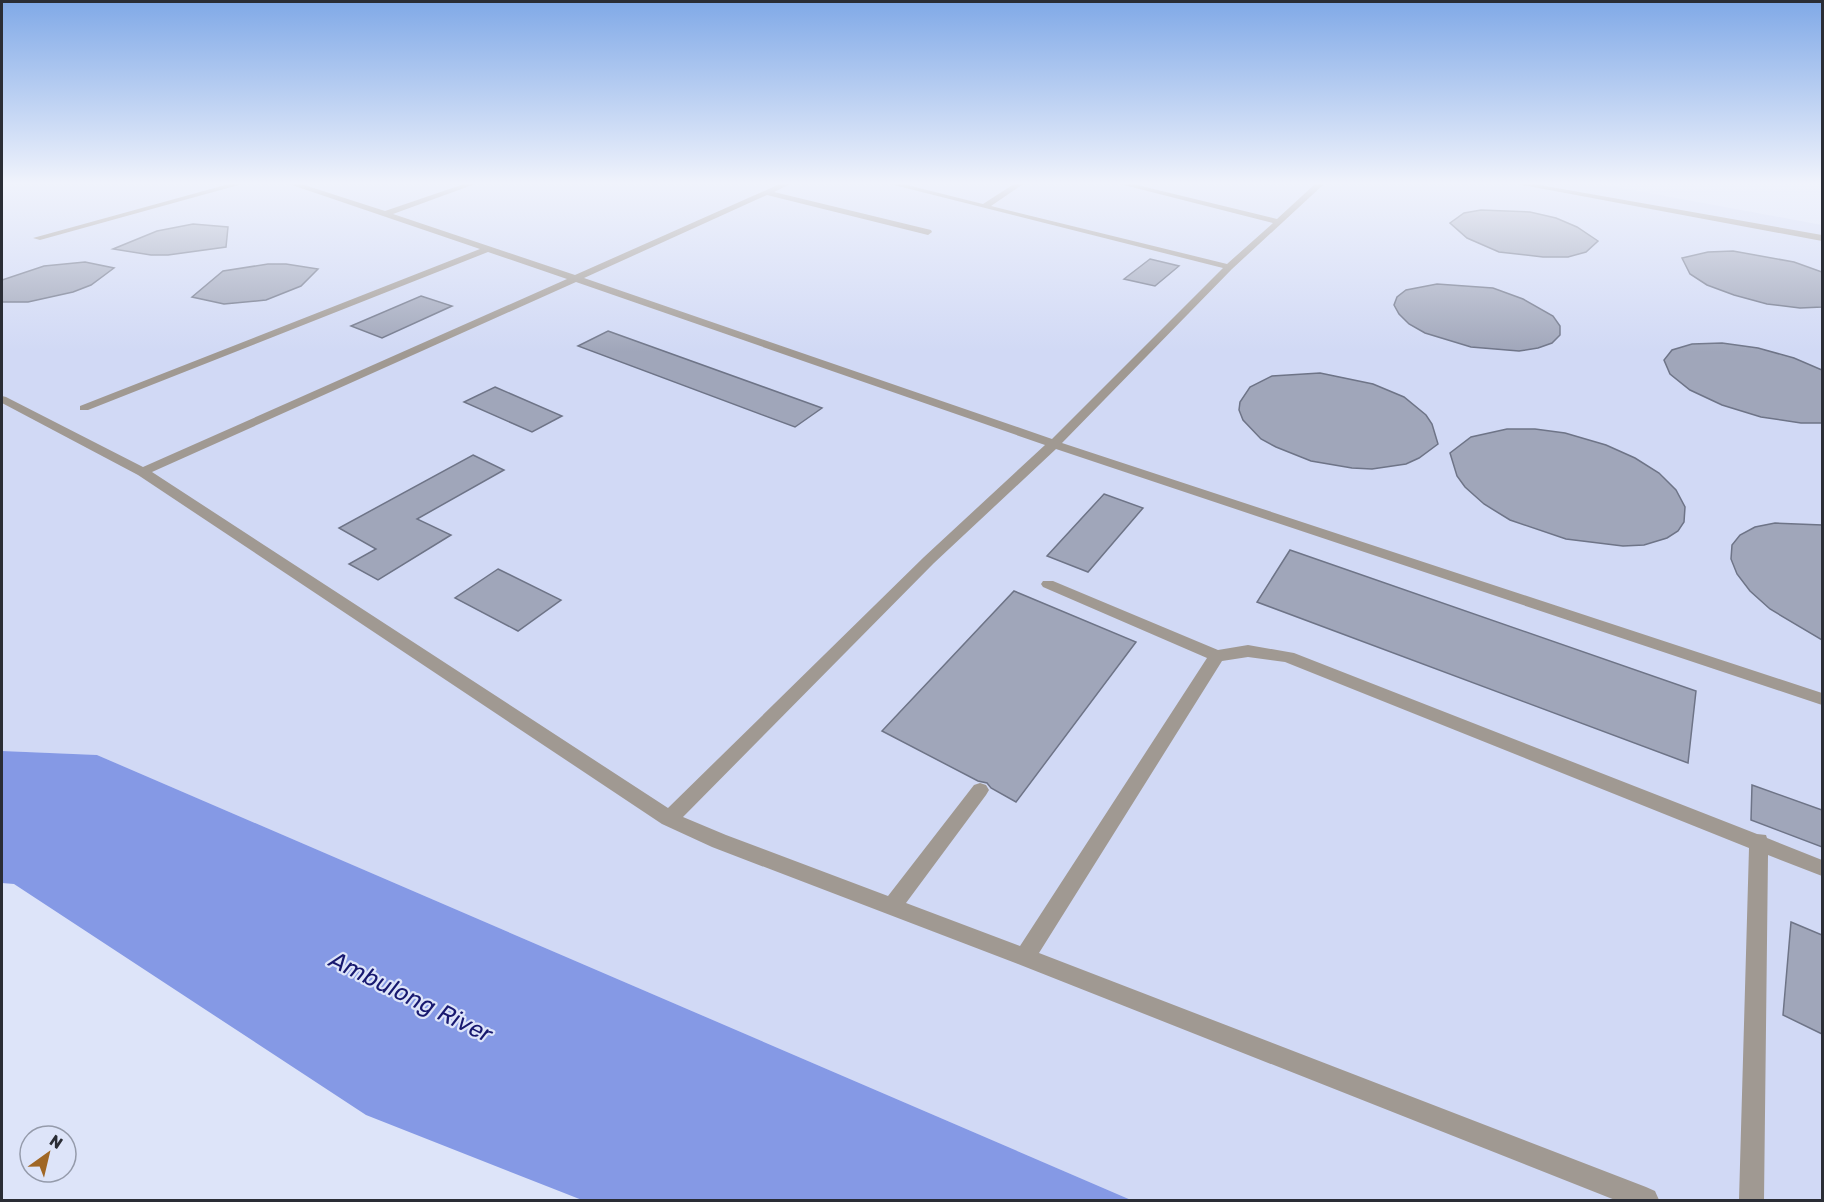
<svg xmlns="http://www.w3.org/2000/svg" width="1824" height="1202" viewBox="0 0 1824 1202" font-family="Rubik,sans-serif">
	<rect width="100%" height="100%" fill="#dde4f9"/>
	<polygon fill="#d1d9f5" points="2,184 1600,184 1822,225 1822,1200 1131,1200 97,755 2,751"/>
	<polygon fill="#8599e5" points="2,751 97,755 1131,1200 582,1200 366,1115 14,884 2,883"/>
	<g fill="#a0a6ba" stroke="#6e7487" stroke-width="1.5">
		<polygon points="1481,210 1530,212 1556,218 1577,227 1598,241 1586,252 1568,257 1543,257 1499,252 1467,238 1450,223 1464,213"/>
		<polygon points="193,224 228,227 226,247 168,255 151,255 113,249 157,231"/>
		<polygon points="1733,251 1794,262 1822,272 1822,307 1800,308 1767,304 1734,295 1707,285 1690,274 1682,258 1708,252"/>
		<polygon points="1150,259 1179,266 1155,286 1124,279"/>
		<polygon points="85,262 114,268 91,285 73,292 28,302 2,302 2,280 44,266"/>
		<polygon points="268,264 286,264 318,269 301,286 266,300 224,304 192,297 223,271"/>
		<polygon points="1437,284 1493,288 1523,299 1553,316 1560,326 1560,335 1552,343 1538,348 1519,351 1471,347 1425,333 1409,324 1399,314 1394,305 1397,297 1406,290"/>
		<polygon points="421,296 452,306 382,338 351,326"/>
		<polygon points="608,331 822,408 795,427 578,346"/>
		<polygon points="1722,343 1758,348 1794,358 1822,370 1822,423 1801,423 1761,417 1722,405 1690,390 1670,374 1664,360 1672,350 1692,344"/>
		<polygon points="1320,373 1373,384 1404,397 1426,415 1432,424 1438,444 1419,458 1406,464 1372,469 1352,468 1311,461 1276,447 1261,439 1243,420 1239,410 1240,402 1250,387 1272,376"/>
		<polygon points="495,387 562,416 532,432 464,402"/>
		<polygon points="1507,429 1535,429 1565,433 1606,445 1635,458 1659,473 1676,490 1685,507 1684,522 1678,531 1667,538 1644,545 1623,546 1566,539 1510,520 1484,504 1465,487 1457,476 1450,453 1471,437"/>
		<polygon points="473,455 504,470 417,519 451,535 378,580 349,564 376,549 339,528"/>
		<polygon points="1104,494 1143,508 1088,572 1047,556"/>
		<polygon points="1775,523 1822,525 1822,640 1770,609 1750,591 1737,574 1731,559 1732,545 1740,535 1755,527"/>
		<polygon points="1290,550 1696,691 1688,763 1257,602"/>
		<polygon points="498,569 561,600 518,631 455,598"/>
		<polygon points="1014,591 1136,642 1016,802 991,788 987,783 978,781 882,731"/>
		<polygon points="1752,785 1822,810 1822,847 1751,820"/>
		<polygon points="1791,922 1822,935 1822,1034 1783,1015"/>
	</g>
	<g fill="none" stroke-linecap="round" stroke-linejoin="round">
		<g fill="#a09992" fill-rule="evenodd">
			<polygon points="229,184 242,184 40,240 33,238"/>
			<path d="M 289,184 L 301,184 L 385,211 L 464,184 L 475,184 L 393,214 L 575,275 L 780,184 L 790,184 L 774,192 L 931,230 L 932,232 L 928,235 L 767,195 L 584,278 L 1052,439 L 1223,268 L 890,184 L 903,184 L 983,204 L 1014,184 L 1023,184 L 991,206 L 1227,264 L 1273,223 L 1120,184 L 1133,184 L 1277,219 L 1315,184 L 1324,184 L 1232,269 L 1062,443 L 1822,693 L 1822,705 L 1056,449 L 934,563 L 683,817 L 726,835 L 888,896 L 974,785 L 980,783 L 986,785 L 989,790 L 986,795 L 906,903 L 1020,946 L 1207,658 L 1043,587 L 1041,584 L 1043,581 L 1053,581 L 1218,650 L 1248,645 L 1294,653 L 1757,834 L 1766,835 L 1767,838 L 1822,860 L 1822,876 L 1768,855 L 1764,1200 L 1739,1200 L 1749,848 L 1285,662 L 1248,657 L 1222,661 L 1039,953 L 1646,1187 L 1655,1191 L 1659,1200 L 1615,1200 L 1018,964 L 712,847 L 662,824 L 138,475 L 2,403 L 2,396 L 6,397 L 143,467 L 567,279 L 488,252 L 88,410 L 80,410 L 80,406 L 480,249 ZM 576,282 L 1045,445 L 924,557 L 668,808 L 152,472 Z"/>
			<polygon points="1517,184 1534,184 1822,235 1822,241"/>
		</g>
	</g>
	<linearGradient id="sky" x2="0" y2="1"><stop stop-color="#80a9e7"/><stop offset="0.52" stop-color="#f0f3fc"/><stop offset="1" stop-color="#f0f3fc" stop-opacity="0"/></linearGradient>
	<rect width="1824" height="352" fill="url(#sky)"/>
	<g text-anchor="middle" stroke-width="4.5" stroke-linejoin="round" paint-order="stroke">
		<g font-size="24" font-style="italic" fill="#17186f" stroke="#dde4f9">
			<text transform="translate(411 997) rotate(26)" y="8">Ambulong River</text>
		</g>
	</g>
	<rect width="1824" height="1202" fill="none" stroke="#2a2d35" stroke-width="6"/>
	<g transform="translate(48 1154) rotate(34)"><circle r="28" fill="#dde4f9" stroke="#959bab" stroke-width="1.5"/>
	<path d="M0-4.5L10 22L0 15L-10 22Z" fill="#a06725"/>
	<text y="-9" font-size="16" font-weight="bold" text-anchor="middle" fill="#2a2d35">N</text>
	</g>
</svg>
